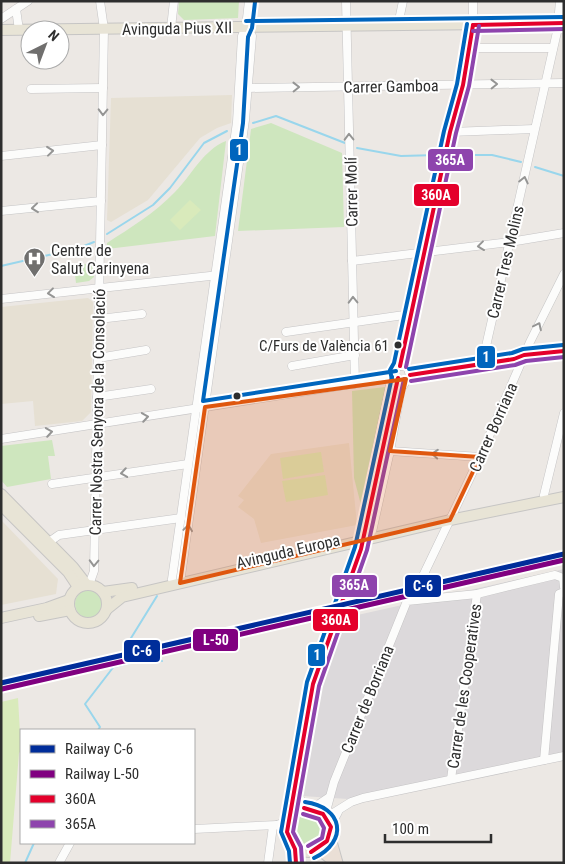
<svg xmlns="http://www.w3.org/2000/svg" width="565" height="864" viewBox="0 0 565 864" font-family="'Roboto Condensed',sans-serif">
	<rect width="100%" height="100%" fill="#ece8e4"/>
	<polygon fill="#dcd9db" points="564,569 564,758 348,799 302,796 319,685 344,618"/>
	<g fill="#e6e0d3">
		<polygon points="232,95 231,123 217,128 200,138 148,200 111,222 107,220 111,98"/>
		<polygon points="88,298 93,302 91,412 82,421 35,426 33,401 1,404 1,307"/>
		<polygon points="349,443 357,525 261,543 254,519 238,507 244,500 238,496 271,454"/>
		<polygon points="1,520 58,579 56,594 1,605"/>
	</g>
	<g fill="#cee6be">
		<polygon points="179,1 239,1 238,18 184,20 178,14"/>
		<polygon points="271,123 342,153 344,227 238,231 251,129"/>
		<path d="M 226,141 L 215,236 L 107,249 L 107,243 C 130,228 155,213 175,192 C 192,175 203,150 226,141 Z"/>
		<polygon points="92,263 94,277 89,281 76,283 74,266"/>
		<polygon points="385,387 386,388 361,505 354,478 352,391"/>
		<polygon points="52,440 55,456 48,456 51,479 7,487 1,480 1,446"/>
		<circle cx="89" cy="604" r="14"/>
		<circle cx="309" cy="830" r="18"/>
	</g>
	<g fill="#d9eabb">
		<polygon points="190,200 201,210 180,230 170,220"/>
		<polygon points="321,452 324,472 283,479 280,458"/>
		<polygon points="325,475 328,495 286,502 282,481"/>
		<polygon points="18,698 21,751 19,753 10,863 1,863 1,702"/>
	</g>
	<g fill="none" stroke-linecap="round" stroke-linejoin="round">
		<g stroke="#99d6ec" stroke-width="2">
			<polyline points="253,123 276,116 345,143"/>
			<polyline points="357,148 401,156 438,155"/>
			<polyline points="452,155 492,155 521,162"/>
			<polyline points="535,167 564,176"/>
			<polyline points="107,234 153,205 170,188 204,143 227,131"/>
			<polyline points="1,266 79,248 94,242"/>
			<polyline points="123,651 157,596"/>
			<polyline points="114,667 155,657 162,661"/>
			<polyline points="98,730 100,727 85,704 115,665"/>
			<polyline points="25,863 34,843"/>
		</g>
		<polyline stroke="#c6c3c0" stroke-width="8" stroke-dasharray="8 4" stroke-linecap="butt" points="362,544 368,519"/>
		<defs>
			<g id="minor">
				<polyline points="346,1 355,384"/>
				<polyline points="16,9 19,30"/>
				<polyline points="1,19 28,1"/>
				<polyline points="558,23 560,1"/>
				<polyline points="398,25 403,1"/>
				<polyline points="171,28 174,1"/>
				<polyline points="469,48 553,48"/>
				<polyline points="248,88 564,83"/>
				<polyline points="31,89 103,88"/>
				<polyline points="450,132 534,129"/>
				<polyline points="1,156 102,145"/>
				<polyline points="1,211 101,201"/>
				<polyline points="352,261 510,242 564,233"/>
				<polyline points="1,299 219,275"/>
				<polyline points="99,319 142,314"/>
				<polyline points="286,332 411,314"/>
				<polyline points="98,358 146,350"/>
				<polyline points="482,364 559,23"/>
				<polyline points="292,366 355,355"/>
				<polyline points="400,366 450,132 463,85 473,33 473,1"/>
				<polyline points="410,375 514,359 524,355 564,351"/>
				<polyline points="97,397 151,389"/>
				<polyline points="1,439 397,377"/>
				<polyline points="390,451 480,457"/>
				<polyline points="52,484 188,464"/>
				<polyline points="544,495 564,413"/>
				<polyline points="368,519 398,378"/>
				<polyline points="372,532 390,451 401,389 410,375 407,366 400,366"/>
				<polyline points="359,535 390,385 388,379"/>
				<polyline points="49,542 59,535 181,518"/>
				<polyline points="172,579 237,122 242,36 246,27 249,1"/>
				<polyline points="421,580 480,457 530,342 564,274"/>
				<polyline points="180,583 245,120 252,36 246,27"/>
				<polyline points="89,585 94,571 104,29 100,1"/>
				<polyline points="544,760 559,594 564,592"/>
				<polyline points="451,779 477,594"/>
				<polyline points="296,789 304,808"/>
				<polyline points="313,808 328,798"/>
				<polyline points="325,815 334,782 407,601 477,594 555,575 563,578 564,587"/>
				<polyline points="292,816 293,799 296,789 313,684 361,549"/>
				<polyline points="327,817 351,802 363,798 564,756"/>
				<polyline points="331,825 338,812"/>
				<polyline points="194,829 277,825"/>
				<polyline points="286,830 277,825 288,821"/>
				<polyline points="59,863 70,843"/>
				<polyline points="268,863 273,826"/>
			</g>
			<g id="major">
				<polyline points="1,30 564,23"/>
				<polyline points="1,494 73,567 87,585"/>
				<polyline points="1,505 68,572 78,587"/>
				<circle cx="88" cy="604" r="19"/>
				<polyline points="103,592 132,588"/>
				<polyline points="107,609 122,597 450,520 564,497"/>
				<polyline points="39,616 70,610"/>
				<polyline points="1,618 47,608 69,600"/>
				<circle cx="309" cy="830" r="22"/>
				<polyline points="294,847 296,863"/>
			</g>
			<g id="highway">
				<polyline points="330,838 337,863"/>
				<polyline points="320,850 337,863"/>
			</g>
		</defs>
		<use href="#minor" stroke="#c5c4c5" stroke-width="9"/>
		<use href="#major" stroke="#c6c5c4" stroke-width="12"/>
		<use href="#highway" stroke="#c6c5c4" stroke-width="13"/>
		<use href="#minor" stroke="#fcfcfb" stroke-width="8"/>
		<use href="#major" stroke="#e8e4d6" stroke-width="10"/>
		<use href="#highway" stroke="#eadfd6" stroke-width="11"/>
		<defs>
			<g id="bus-1">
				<polyline points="473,25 564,23"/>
				<polyline points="400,366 450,132 463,85 473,25"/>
				<polyline points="410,375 514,359 524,355 564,351"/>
				<polyline points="304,808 323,814 331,827 327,841 311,852"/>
				<polyline points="296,863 295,849 287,832 313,684 361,549 398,378"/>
			</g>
			<g id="bus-2">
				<polyline points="473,31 564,29"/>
				<polyline points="406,367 456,133 469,86 479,26"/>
				<polyline points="411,381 515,365 526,361 564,357"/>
				<polyline points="303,814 319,819 324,828 322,838 308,846"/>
				<polyline points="302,863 301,847 293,832 319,686 367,550 404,379"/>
			</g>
			<g id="bus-3">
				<polyline points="255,2 252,28 248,37 243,123 203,401 396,371"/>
				<polyline points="246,21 564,17"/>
				<polyline points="409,369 512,353 523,349 563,345"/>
				<polyline points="392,380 390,370 394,363 444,131 457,84 467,24"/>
				<path d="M 305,802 C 343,807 349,841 314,858"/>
				<polyline points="290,863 289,851 281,832 307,682 355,547 392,377"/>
			</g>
		</defs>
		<use href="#bus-1" stroke="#fff" stroke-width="8"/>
		<use href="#bus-2" stroke="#fff" stroke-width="8"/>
		<use href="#bus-3" stroke="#fff" stroke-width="8"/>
		<use href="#bus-1" stroke="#e4002b" stroke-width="4"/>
		<use href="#bus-2" stroke="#8e44ad" stroke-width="4"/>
		<use href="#bus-3" stroke="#0065bd" stroke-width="4"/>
		<defs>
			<polyline id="rail-1" points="1,683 564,554"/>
			<polyline id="rail-2" points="2,689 564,560"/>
		</defs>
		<use href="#rail-1" stroke="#fff" stroke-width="9"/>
		<use href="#rail-2" stroke="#fff" stroke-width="9"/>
		<use href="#rail-1" stroke="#002d9a" stroke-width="5"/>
		<use href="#rail-2" stroke="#800080" stroke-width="5"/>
	</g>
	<defs><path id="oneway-chevron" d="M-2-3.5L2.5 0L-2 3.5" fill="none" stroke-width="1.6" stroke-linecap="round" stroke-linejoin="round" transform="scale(1.25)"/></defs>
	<g stroke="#959594">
		<use href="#oneway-chevron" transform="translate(494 84) rotate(-1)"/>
		<use href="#oneway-chevron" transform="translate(296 87) rotate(-1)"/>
		<use href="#oneway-chevron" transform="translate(103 112) rotate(91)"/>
		<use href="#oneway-chevron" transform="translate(349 137) rotate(-91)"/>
		<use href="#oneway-chevron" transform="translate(50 151) rotate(-6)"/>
		<use href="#oneway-chevron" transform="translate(524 180) rotate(-77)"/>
		<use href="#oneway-chevron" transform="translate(35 208) rotate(174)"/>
		<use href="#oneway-chevron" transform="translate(481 246) rotate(173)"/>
		<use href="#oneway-chevron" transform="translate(51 293) rotate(173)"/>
		<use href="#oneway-chevron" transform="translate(353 300) rotate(-91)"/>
		<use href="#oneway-chevron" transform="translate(538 326) rotate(-64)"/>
		<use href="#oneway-chevron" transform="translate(145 417) rotate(-9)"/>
		<use href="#oneway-chevron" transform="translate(49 432) rotate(-9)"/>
		<use href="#oneway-chevron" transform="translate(435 454) rotate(-176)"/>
		<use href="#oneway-chevron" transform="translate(124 473) rotate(171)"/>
		<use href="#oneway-chevron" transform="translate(188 528) rotate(-82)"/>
		<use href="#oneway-chevron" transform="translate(94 563) rotate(92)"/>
	</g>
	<path fill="#df570e" fill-opacity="0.2" stroke="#df570e" stroke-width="4" stroke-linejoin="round" d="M 406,379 L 390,451 L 480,457 L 450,520 L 180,583 L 205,407 Z"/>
	<defs>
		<symbol id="hospital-pin" viewBox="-11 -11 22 30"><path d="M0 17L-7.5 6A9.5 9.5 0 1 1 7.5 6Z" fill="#706f6e" stroke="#fff"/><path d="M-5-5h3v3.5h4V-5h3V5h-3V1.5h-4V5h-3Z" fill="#fff"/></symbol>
	</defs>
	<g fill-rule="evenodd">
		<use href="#hospital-pin" x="22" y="246" width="25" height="34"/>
	</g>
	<g fill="#2e2e2e" stroke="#fff" stroke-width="2">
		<circle cx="398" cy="345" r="4.5"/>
		<circle cx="237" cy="396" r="4.5"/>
	</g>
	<g text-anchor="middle" stroke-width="4" stroke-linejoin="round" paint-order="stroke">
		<g font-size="15" fill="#2e2e2e" stroke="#fff" text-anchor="end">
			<text x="389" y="351">C/Furs de València 61</text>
		</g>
		<g font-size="16" fill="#2e2e2e" stroke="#fff">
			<text transform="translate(177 28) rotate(-1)" y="6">Avinguda Pius XII</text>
			<text transform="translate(391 86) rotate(-1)" y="6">Carrer Gamboa</text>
			<text transform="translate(351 192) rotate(-91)" y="6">Carrer Molí</text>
			<text transform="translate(505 262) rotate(-77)" y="6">Carrer Tres Molins</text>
			<text transform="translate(97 412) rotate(-89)" y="6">Carrer Nostra Senyora de la Consolació</text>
			<text transform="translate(493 427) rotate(-66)" y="6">Carrer Borriana</text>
			<text transform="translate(288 551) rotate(-13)" y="6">Avinguda Europa</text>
			<text transform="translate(464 686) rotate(-82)" y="6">Carrer de les Cooperatives</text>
			<text transform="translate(367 699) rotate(-68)" y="6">Carrer de Borriana</text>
		</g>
		<g font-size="16" fill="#2e2e2e" stroke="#fff" text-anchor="start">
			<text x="51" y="256">Centre de<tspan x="51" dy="18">Salut Carinyena</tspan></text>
		</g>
	</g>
	<g stroke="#fff" stroke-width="2">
		<rect x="229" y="138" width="20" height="24" rx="5" fill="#0065bd"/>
		<rect x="427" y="148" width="47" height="24" rx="5" fill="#8e44ad"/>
		<rect x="413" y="183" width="47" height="24" rx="5" fill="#e4002b"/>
		<rect x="476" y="345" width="20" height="24" rx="5" fill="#0065bd"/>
		<rect x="331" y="574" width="47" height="24" rx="5" fill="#8e44ad"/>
		<rect x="404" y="574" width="38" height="24" rx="5" fill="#002d9a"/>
		<rect x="312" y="608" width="47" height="24" rx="5" fill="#e4002b"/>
		<rect x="192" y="628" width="47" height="24" rx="5" fill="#800080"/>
		<rect x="123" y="639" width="38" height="24" rx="5" fill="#002d9a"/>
		<rect x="307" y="643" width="19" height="24" rx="5" fill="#0065bd"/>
	</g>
	<g font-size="14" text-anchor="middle" font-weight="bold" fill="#fff">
		<text x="239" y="155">1</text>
		<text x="450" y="165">365A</text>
		<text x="436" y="200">360A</text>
		<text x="486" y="362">1</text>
		<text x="354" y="590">365A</text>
		<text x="423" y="591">C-6</text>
		<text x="336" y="625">360A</text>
		<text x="216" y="645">L-50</text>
		<text x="142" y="656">C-6</text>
		<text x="317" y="660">1</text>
	</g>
	<rect width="565" height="864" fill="none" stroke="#2e2e2e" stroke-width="5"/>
	<rect x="20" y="729" width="175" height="115" fill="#ffffff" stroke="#ababab"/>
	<rect x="30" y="745" width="25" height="8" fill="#002d9a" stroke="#ababab"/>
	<text x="65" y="754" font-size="15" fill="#2e2e2e">Railway C-6</text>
	<rect x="30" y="770" width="25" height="8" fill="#800080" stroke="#ababab"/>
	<text x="65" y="779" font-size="15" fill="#2e2e2e">Railway L-50</text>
	<rect x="30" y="795" width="25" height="8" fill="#e4002b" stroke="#ababab"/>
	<text x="65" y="804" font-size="15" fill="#2e2e2e">360A</text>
	<rect x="30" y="820" width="25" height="8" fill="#8e44ad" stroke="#ababab"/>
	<text x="65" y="829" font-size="15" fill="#2e2e2e">365A</text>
	<g transform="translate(45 45) rotate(42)"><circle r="24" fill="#ffffff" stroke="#ababab"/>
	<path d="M0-4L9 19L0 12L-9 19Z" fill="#706f6e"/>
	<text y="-8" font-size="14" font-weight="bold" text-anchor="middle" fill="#2e2e2e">N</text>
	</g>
	<path d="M385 834v8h106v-8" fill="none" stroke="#2e2e2e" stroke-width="2.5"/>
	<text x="392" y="834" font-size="15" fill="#2e2e2e" stroke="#ffffff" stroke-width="4" paint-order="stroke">100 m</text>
</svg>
